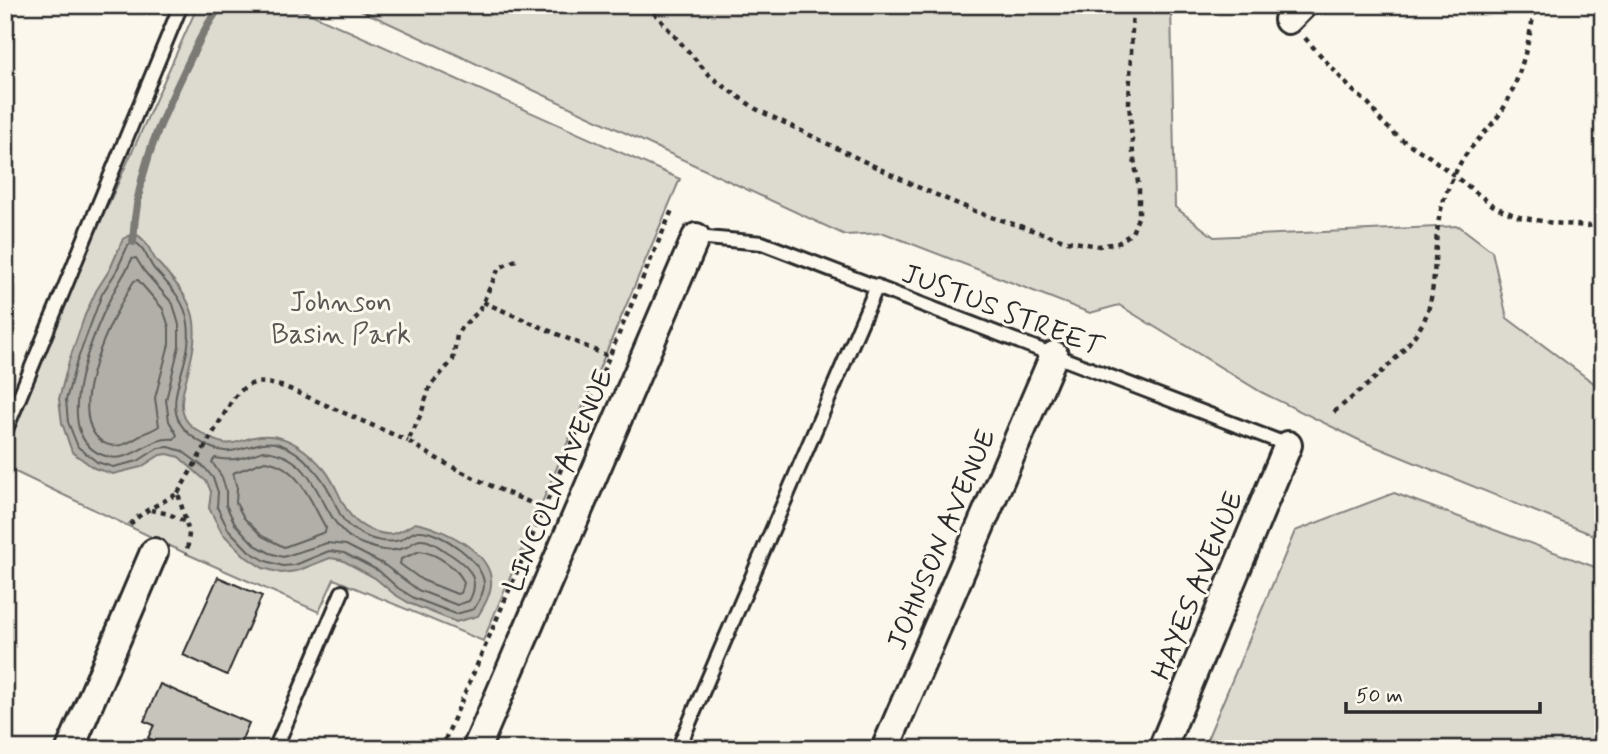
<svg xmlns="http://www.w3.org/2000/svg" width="1608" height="754" viewBox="0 0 1608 754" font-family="Mynerve,sans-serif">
	<rect width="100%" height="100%" fill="#fbf7ec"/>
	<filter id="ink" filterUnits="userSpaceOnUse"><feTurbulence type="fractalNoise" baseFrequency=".0143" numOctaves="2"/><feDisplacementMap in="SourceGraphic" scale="14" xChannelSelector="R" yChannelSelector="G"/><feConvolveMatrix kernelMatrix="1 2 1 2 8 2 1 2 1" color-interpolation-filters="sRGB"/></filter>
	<g filter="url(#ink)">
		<g fill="#dddad0" stroke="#84827e" stroke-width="2">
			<polygon points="198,5 291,5 680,179 483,641 334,579 319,612 187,554 5,467 5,435"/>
			<polygon points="350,5 1171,5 1175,207 1214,237 1459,226 1492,251 1507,318 1603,390 1603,539 1359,440 1261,392 1119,305 1090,313 884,233 845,235"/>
			<polygon points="1394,493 1603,570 1603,749 1203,749 1295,531"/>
		</g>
		<path fill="#b1afa7" stroke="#7b7a75" stroke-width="2" d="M 134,233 C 151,242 148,253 160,265 C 198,306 201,323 187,376 C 184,388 180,401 183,413 C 185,421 193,428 200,432 C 236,457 239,433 271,436 C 291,438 310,453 324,469 C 342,490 342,520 371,530 C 391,538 397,534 415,523 C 442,528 494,552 491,585 C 490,596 484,606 478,616 L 456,622 L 411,604 L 394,594 L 375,578 L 342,560 L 330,558 L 297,571 L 281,573 L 263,568 L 246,557 L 222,533 L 209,508 L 211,492 L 207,482 L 179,457 L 168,454 L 160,455 L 141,467 L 113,474 L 94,468 L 72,452 L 62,423 L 59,399 L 69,361 L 85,315 L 96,291 L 110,269 L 123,239 Z"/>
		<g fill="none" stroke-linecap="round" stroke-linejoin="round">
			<g stroke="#61605d" stroke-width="2">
				<path d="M 133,242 C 145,245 147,261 155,270 C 170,286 185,301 188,323 C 196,374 141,416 212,448 C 236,459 256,437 279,444 C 301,451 322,475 331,495 C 337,506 340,519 350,527 C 364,537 382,545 400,540 C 406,538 412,531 419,531 C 440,530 485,562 484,585 C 484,594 478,602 474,609 L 456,614 L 414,598 L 398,588 L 379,571 L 344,553 L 329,551 L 295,565 L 283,566 L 266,561 L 250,552 L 228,529 L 217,507 L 218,492 L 213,478 L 205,468 L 182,451 L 169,447 L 158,448 L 138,461 L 113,467 L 97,462 L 78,447 L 68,422 L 66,400 L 76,364 L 102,294 L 116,272 L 128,245 Z"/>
				<path d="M 136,258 L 144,271 L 173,304 L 179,325 L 179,346 L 166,400 L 169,421 L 177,435 L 174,439 C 150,436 133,462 109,457 C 46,442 92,337 109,301 C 116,286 125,274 132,259 Z"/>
				<path d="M 138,280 L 163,309 L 169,327 L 169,344 L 155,398 L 159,426 C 155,429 150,431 145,433 C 131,442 116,452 101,441 C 63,411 114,313 134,281 Z"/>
				<path d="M 263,451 C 324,455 317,526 360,543 C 376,549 390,554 407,547 C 412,544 415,540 421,540 C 430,540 438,546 445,551 C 465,563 483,577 469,601 L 457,605 L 418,590 L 383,564 L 346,545 L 327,543 L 283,557 L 270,553 L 255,545 L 235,524 L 226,505 L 226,490 L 222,477 L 212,462 L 215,458 C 233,462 246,457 263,451 Z"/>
				<path d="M 265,461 C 299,465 311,503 326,528 L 325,532 L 284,547 L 262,536 L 244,518 L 236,503 L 237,488 L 233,473 Z"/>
				<path d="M 420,551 C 435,553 459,568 464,583 L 461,593 L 457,594 L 422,580 L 400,564 L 401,559 Z"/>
			</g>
			<path stroke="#7b7a75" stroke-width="8" d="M 133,242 C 136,177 156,130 184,72 C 195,49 206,25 221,5"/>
		</g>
		<g fill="#c7c4bc" stroke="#2b2b2b" stroke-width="2">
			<polygon points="218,577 262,596 227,675 183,655"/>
			<polygon points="160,684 249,723 238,749 173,749 148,738 154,725 144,721"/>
		</g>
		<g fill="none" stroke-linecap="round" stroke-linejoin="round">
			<defs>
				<g id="service">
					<polyline points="696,237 762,243 1288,445"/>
					<polyline points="5,432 181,5"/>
					<polyline points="275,749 342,592"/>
					<polyline points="678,749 877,286"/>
				</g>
				<g id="minor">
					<polyline points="1288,20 1303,5"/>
					<polyline points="70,749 154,552"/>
					<polyline points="476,749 696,237"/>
					<polyline points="885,749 1054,355"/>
					<polyline points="1162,749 1288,445"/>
				</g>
			</defs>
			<use href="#service" stroke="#2b2b2b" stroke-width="18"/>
			<use href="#minor" stroke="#2b2b2b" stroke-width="32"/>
			<g stroke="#2b2b2b" stroke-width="4.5" stroke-dasharray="5 5" stroke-linecap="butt">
				<polyline points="647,5 711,77 756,109 913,185 982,214 1067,241 1099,246 1118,243 1132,233 1139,215 1139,188 1133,153 1129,102 1133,5"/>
				<polyline points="1305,38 1351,89 1369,104 1381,121 1399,138 1430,157 1495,207 1519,217 1553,223 1588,226 1603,223"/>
				<path d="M 516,260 L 499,268 L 479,311 L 461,328 L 457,335 L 453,360 L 430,386 L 421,414 L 408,441 C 451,469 496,489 544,508"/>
				<polyline points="483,302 608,356"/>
				<path d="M 1334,412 C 1366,386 1399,361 1421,326 C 1440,295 1431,242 1442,206 C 1446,192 1458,164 1467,153 C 1480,136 1497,122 1507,102 C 1522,72 1530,38 1535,5"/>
				<path d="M 178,493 L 233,399 C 250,378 260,381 285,387 L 408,441"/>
				<polyline points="151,510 169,514 186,522"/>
				<path d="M 130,525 C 142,510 161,504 178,493 L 189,533 L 187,554"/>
				<polyline points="441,749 672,210"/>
			</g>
			<use href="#service" stroke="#fbf7ec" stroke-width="12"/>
			<use href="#minor" stroke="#fbf7ec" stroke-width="26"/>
		</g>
	</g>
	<g text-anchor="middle" stroke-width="6" stroke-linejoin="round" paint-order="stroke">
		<g font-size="28" fill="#585754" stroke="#fbf7ec">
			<text x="341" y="311">Johnson<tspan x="341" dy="32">Basin Park</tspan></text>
		</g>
		<g font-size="28" fill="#2b2b2b" stroke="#fbf7ec">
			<text transform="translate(1003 309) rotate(21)" y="10">JUSTUS STREET</text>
			<text transform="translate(557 480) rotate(-67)" y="10">LINCOLN AVENUE</text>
			<text transform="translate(940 539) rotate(-67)" y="10">JOHNSON AVENUE</text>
			<text transform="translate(1196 585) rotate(-68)" y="10">HAYES AVENUE</text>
		</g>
	</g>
	<rect width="1608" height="754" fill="none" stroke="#fbf7ec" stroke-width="28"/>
	<rect x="14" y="14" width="1580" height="726" fill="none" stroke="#2b2b2b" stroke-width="2.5" filter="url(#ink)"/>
	<path d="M1346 702v10h194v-10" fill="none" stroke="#2b2b2b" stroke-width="3.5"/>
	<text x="1356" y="702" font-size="21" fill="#2b2b2b" stroke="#fbf7ec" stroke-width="5" paint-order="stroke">50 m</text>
</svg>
